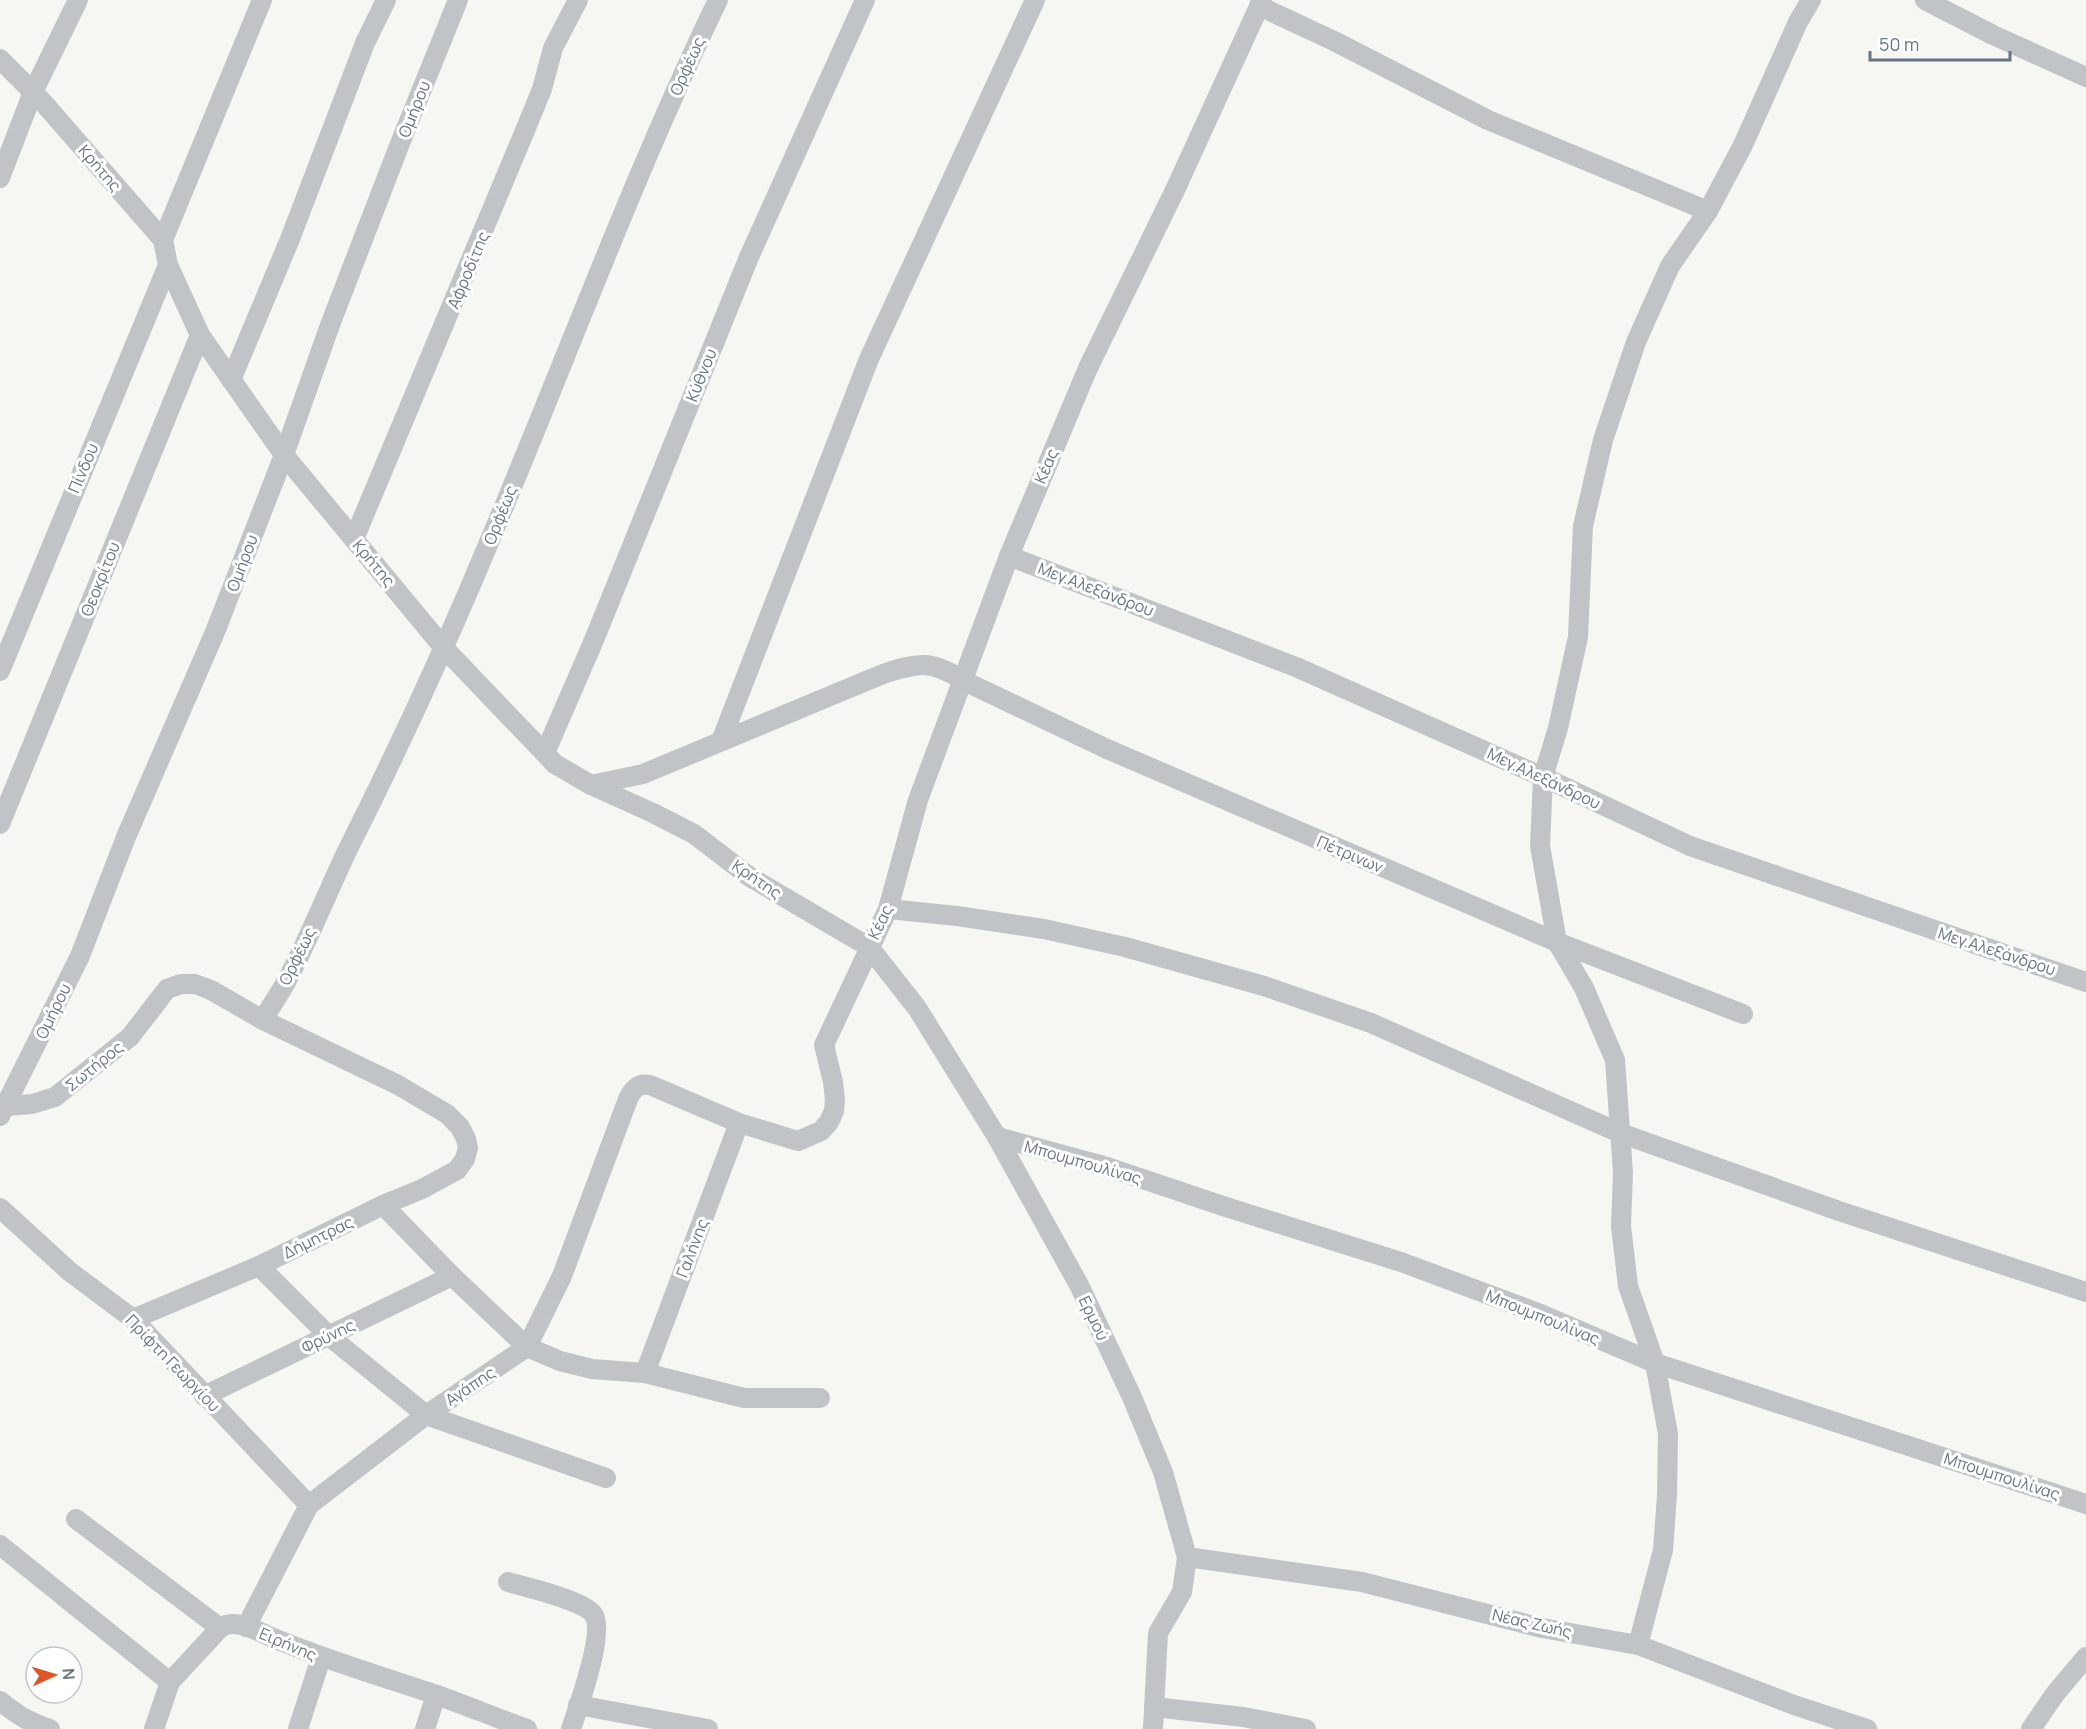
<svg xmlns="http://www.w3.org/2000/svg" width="2086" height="1729" viewBox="0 0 2086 1729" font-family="Manrope,sans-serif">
	<rect width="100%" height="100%" fill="#f6f6f3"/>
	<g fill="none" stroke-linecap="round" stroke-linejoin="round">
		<g stroke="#c0c4c7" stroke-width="20">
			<polyline points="1925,0 1993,35 2086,77"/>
			<polyline points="1259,6 1334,41 1488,120 1708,211"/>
			<polyline points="0,59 41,100 163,240 168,265 200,335 284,455 444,648 555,764 591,785 653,813 694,834 750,877 869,947 917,1008 997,1137 1079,1285 1131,1395 1163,1472 1187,1557 1182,1592 1158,1633 1153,1729"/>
			<polyline points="0,178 33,92 78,0"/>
			<polyline points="163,240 262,0"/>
			<polyline points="231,380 290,239 365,43 386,0"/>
			<polyline points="354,539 524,133 542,89 553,48 578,0"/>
			<polyline points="1009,556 1296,667 1543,777 1690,846 2086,982"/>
			<polyline points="0,671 168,265"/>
			<polyline points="721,741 869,359 1035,0"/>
			<polyline points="545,753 594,640 749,257 865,0"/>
			<path d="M 591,785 L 643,774 L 883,674 C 917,663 931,659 962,680 L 1107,749 L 1557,942 L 1743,1014"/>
			<polyline points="0,824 200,335"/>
			<polyline points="888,909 957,916 1044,929 1125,947 1264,986 1371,1023 1620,1133 1839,1211 2086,1292"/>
			<path d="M 263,1020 C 270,1007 279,995 286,982 C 309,939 327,893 348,849 C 401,744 450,637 495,528 C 569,352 635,172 718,0"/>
			<polyline points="0,1103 6,1106 32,1104 55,1097 130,1037 167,989 181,984 195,984 211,990 263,1020 398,1085 447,1114 460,1127 466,1139 468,1148 465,1159 457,1170 422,1189 383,1205 259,1266 133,1319"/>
			<polyline points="0,1116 80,956 126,837 215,632 284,455 330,325 399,146 458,0"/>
			<polyline points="997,1137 1107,1167 1223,1206 1401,1262 1538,1313 1655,1363 2086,1504"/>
			<polyline points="383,1205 452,1276 527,1347 560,1361 592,1369 645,1373 744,1398 820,1398"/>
			<polyline points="0,1208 69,1271 133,1319 309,1505"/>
			<polyline points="259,1266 329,1336 426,1415 606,1478"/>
			<polyline points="645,1373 739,1123"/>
			<polyline points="204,1396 452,1276"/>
			<path d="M 76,1519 L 220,1628 C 234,1617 257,1631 271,1637 C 325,1660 381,1676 437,1695 C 467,1706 497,1718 527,1729"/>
			<polyline points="0,1545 170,1682"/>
			<polyline points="1187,1557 1362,1582 1542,1628 1638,1645 1794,1705 1867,1729"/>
			<path d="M 508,1582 C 525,1587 583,1600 593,1614 C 606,1630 578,1708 571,1729"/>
			<path d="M 246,1627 L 309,1505 L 426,1415 L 527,1347 L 562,1276 L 628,1099 C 633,1089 638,1083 650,1085 L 739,1123 L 798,1141 L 821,1131 L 829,1122 L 834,1111 L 835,1100 L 833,1082 L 824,1045 L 888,909 L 918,800 L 1009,556 L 1088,368 L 1175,190 L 1262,0"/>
			<polyline points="1638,1645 1663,1550 1667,1495 1668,1434 1655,1363 1628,1286 1621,1226 1623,1173 1615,1060 1584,988 1557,942 1540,846 1543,777 1558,728 1578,637 1583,526 1603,440 1636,342 1670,266 1708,211 1743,145 1798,22 1811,0"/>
			<path d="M 0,1701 C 16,1714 30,1723 50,1729"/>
			<polyline points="578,1705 708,1729"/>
			<polyline points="1154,1707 1243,1717 1306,1729"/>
			<polyline points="154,1729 170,1682 220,1628"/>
			<polyline points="298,1729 321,1658"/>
			<polyline points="425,1729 436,1695"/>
			<polyline points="2031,1729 2055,1694 2086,1657"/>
		</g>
	</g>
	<g text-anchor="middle" stroke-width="6" stroke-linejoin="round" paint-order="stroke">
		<g font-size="16" fill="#667683" stroke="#fff">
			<text transform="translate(687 66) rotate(-66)" y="6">Ορφέως</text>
			<text transform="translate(414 109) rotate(-68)" y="6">Ομήρου</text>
			<text transform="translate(100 168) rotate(49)" y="6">Κρήτης</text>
			<text transform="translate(468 270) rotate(-67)" y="6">Αφροδίτης</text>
			<text transform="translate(701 375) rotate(-68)" y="6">Κύθνου</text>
			<text transform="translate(1046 466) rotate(-67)" y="6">Κέας</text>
			<text transform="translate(83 468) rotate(-67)" y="6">Πίνδου</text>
			<text transform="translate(500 515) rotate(-68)" y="6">Ορφέως</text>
			<text transform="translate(242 563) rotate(-69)" y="6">Ομήρου</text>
			<text transform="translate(374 563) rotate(50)" y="6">Κρήτης</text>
			<text transform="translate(100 579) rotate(-68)" y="6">Θεοκρίτου</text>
			<text transform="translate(1096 589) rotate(21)" y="6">Μεγ.Αλεξάνδρου</text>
			<text transform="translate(1544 778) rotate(25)" y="6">Μεγ.Αλεξάνδρου</text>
			<text transform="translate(1350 854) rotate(23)" y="6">Πέτρινων</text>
			<text transform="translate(757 879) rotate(34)" y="6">Κρήτης</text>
			<text transform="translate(880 922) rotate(-65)" y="6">Κέας</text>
			<text transform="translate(1997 951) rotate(18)" y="6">Μεγ.Αλεξάνδρου</text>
			<text transform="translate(297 956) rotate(-64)" y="6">Ορφέως</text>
			<text transform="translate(53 1011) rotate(-64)" y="6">Ομήρου</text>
			<text transform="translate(94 1066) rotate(-39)" y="6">Σωτήρος</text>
			<text transform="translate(1083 1162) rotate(16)" y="6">Μπουμπουλίνας</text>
			<text transform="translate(318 1237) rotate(-26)" y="6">Δήμητρας</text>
			<text transform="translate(692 1248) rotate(-69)" y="6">Γαλήνης</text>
			<text transform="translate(1543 1317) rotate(22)" y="6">Μπουμπουλίνας</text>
			<text transform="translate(1094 1318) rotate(64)" y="6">Ερμού</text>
			<text transform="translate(328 1336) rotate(-26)" y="6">Φρύνης</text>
			<text transform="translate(173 1363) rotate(46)" y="6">Πρίφτη Γεωργίου</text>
			<text transform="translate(470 1386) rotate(-34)" y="6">Αγάπης</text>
			<text transform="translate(2002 1476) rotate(18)" y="6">Μπουμπουλίνας</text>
			<text transform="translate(1532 1623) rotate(13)" y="6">Νέας Ζωής</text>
			<text transform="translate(288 1644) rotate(23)" y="6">Ειρήνης</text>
		</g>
	</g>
	<g transform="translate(54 1675) rotate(86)"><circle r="28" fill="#ffffff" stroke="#c2c8cd" stroke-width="1.5"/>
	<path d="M0-4.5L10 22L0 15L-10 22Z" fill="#de542b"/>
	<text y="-9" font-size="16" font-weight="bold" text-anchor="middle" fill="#667683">N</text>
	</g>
	<path d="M1870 51v9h140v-9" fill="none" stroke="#667683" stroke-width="3"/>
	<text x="1879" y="51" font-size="18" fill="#667683" stroke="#ffffff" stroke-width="4.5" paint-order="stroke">50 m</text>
</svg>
